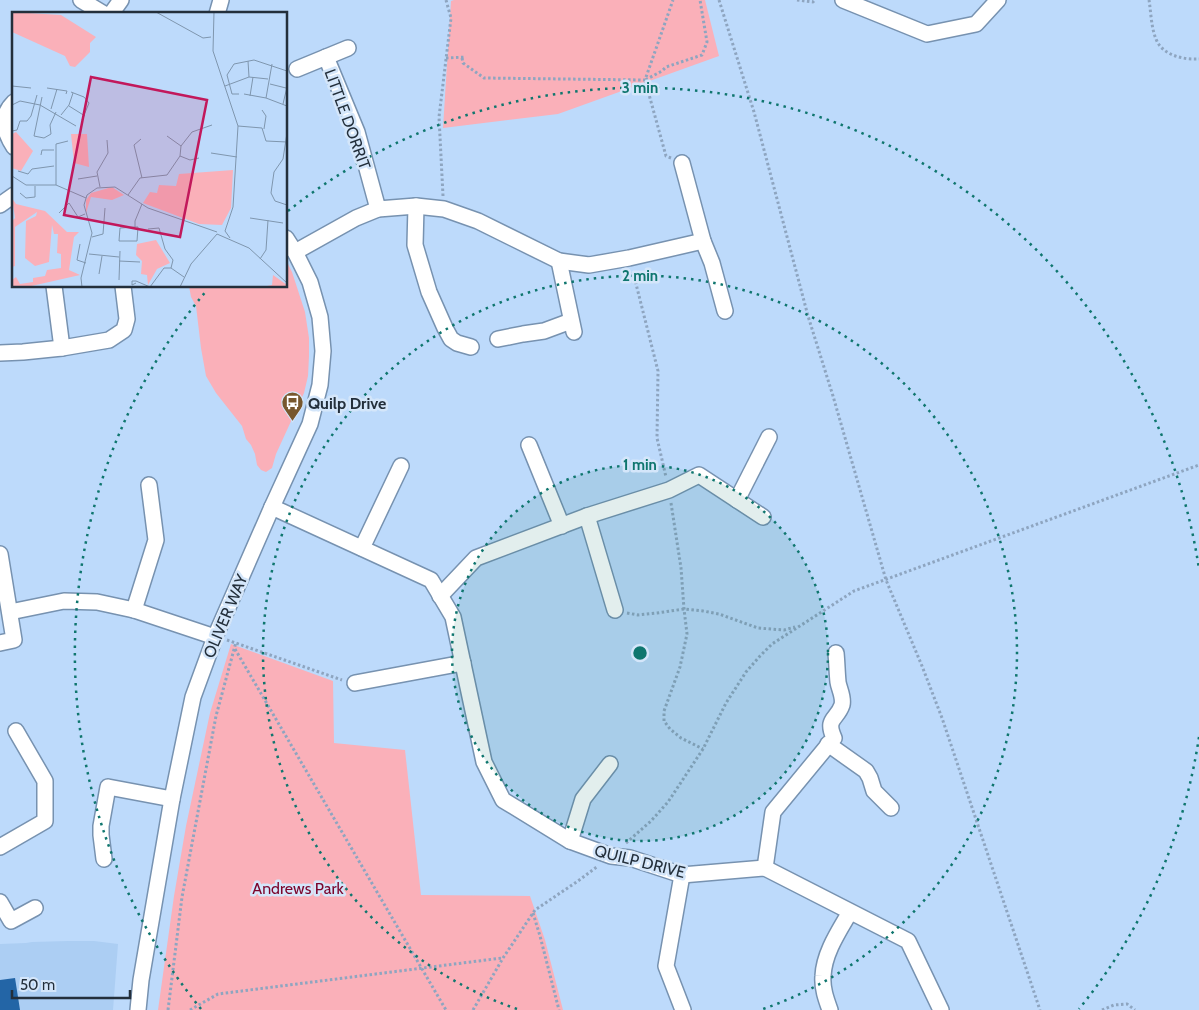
<svg xmlns="http://www.w3.org/2000/svg" width="1199" height="1010" viewBox="0 0 1199 1010" font-family="Cabin,sans-serif">
	<rect width="100%" height="100%" fill="#bddafb"/>
	<polygon fill="#accef3" points="68,941 94,941 118,944 113,1010 0,1010 0,944 26,943 32,942"/>
	<g fill="#fab0b9">
		<polygon points="454,0 705,0 719,56 558,114 443,128 451,1"/>
		<polygon points="286,260 292,272 305,312 309,338 309,356 308,376 304,393 276,454 272,468 266,472 261,470 257,465 255,454 251,445 246,439 242,426 216,393 206,376 201,348 196,306 191,297 189,286 286,286"/>
		<polygon points="231,644 333,681 334,743 405,750 421,895 530,896 545,940 563,1010 158,1010 174,896 186,826 210,713"/>
	</g>
	<polygon fill="#2365a6" points="15,978 20,1010 0,1010 0,980"/>
	<g fill="none" stroke-linecap="round" stroke-linejoin="round">
		<defs>
			<g id="minor">
				<polyline points="81,0 104,14"/>
				<polyline points="843,0 927,34 976,24 998,0"/>
				<polyline points="111,14 121,0"/>
				<polyline points="217,14 221,0"/>
				<polyline points="326,57 357,132 378,209"/>
				<polyline points="297,69 348,48"/>
				<path d="M 14,102 C 0,116 4,132 14,147"/>
				<polyline points="682,163 703,241 712,263 725,311"/>
				<polyline points="0,205 14,195"/>
				<polyline points="416,206 415,245 429,292 445,328 451,339 457,343 471,347"/>
				<polyline points="295,252 356,218 378,209 416,206 444,209 478,221 559,261 589,265 629,258 703,241"/>
				<polyline points="559,261 574,332"/>
				<polyline points="54,286 62,348"/>
				<polyline points="498,339 523,334 544,331 571,321"/>
				<polyline points="0,353 23,352 62,348 109,340 124,330 127,319 123,286"/>
				<polyline points="529,445 562,526"/>
				<polyline points="737,500 769,437"/>
				<polyline points="272,507 431,580 453,617 484,762 503,800 570,841 611,856 630,858 682,875 765,868 908,941 941,1010"/>
				<polyline points="587,516 615,610"/>
				<polyline points="362,548 401,466"/>
				<polyline points="0,554 14,640 0,643"/>
				<polyline points="440,596 476,558 587,516 669,490 699,475 763,517"/>
				<polyline points="134,610 156,540 149,485"/>
				<polyline points="10,612 64,601 97,602 134,610 215,637"/>
				<polyline points="355,683 463,663"/>
				<polyline points="828,744 866,771 870,778 874,791 891,808"/>
				<polyline points="570,841 583,799 610,764"/>
				<polyline points="0,847 45,821 45,781 16,731"/>
				<polyline points="104,859 101,835 101,826 108,787 172,799"/>
				<path d="M 765,868 L 773,812 L 834,738 C 825,718 837,720 842,705 C 844,697 839,689 838,682 C 837,672 837,663 836,653"/>
				<polyline points="682,875 666,966 683,1010"/>
				<polyline points="0,902 11,921 35,908"/>
				<polyline points="138,1010 141,980 172,799 193,697 215,637 272,507 310,424 320,385 323,351 320,317 310,282 295,252 286,238"/>
				<path d="M 830,1010 C 826,999 822,988 823,976 C 824,953 839,931 850,912"/>
			</g>
		</defs>
		<use href="#minor" stroke="#7792b0" stroke-width="18"/>
		<g stroke="#8ea5c0" stroke-width="3" stroke-dasharray="2.5 2.5" stroke-linecap="butt">
			<polyline points="719,0 754,112 808,316 833,396 886,580 922,666 942,718 1040,1010"/>
			<polyline points="797,0 813,2 815,0"/>
			<path d="M 1149,0 C 1151,12 1151,27 1156,39 C 1162,55 1183,60 1199,59"/>
			<polyline points="446,58 466,57"/>
			<polyline points="462,58 463,63 484,78 645,80 673,0"/>
			<polyline points="671,158 666,156 645,80 662,71 666,67 702,55 707,42 700,0"/>
			<polyline points="443,196 439,117 451,18 446,0"/>
			<polyline points="633,272 658,371 657,438 666,477"/>
			<polyline points="671,503 681,568 684,609 687,634 680,667 664,711 664,721 670,729 681,738 703,749"/>
			<polyline points="627,613 638,615 657,613 684,609 703,611 719,614 758,628 784,630 795,627"/>
			<polyline points="227,640 342,680"/>
			<polyline points="235,649 446,1010"/>
			<polyline points="626,843 651,821 668,802 703,749 726,703 746,672 760,656 772,644 854,591 1199,465"/>
			<polyline points="533,913 540,936 559,1010"/>
			<polyline points="168,1010 182,897 216,716 236,642"/>
			<polyline points="190,1010 218,994 502,958"/>
			<polyline points="473,1010 503,958 535,910 578,881 598,866"/>
			<polyline points="1102,1010 1114,1005 1127,1004 1135,1010"/>
		</g>
		<use href="#minor" stroke="#fff" stroke-width="15"/>
	</g>
	<circle cx="640" cy="653" r="188" fill="#0f766e" fill-opacity=".12"/>
	<g fill="none" stroke="#0f766e" stroke-width="2.5" stroke-dasharray="2.5 5">
		<circle cx="640" cy="653" r="188"/>
		<path d="M517 1009A377 377 0 1 1 763 1009"/>
		<path d="M1199 737A565 565 0 0 1 1079 1009M201 1009A565 565 0 0 1 207 290M288 211A565 565 0 0 1 1199 569"/>
	</g>
	<defs>
		<symbol id="bus-pin" viewBox="-11 -11 22 30"><path d="M0 17L-7.5 6A9.5 9.5 0 1 1 7.5 6Z" fill="#77572d" stroke="#d4e6fa"/><path d="M-5-6H5V4H4V6H2V4H-2V6H-4V4H-5ZM-3.5-4V0h7V-4ZM-3.5 1.2v1.5H-2V1.2ZM2 1.2v1.5H3.5V1.2Z" fill="#fff"/></symbol>
	</defs>
	<g fill-rule="evenodd">
		<use href="#bus-pin" x="280" y="390" width="25" height="34"/>
	</g>
	<g text-anchor="middle" stroke-width="5" stroke-linejoin="round" paint-order="stroke">
		<g font-size="16" fill="#232f3b" stroke="#d4e6fa">
			<text transform="translate(348 119) rotate(70)" y="6">LITTLE DORRIT</text>
			<text transform="translate(225 616) rotate(-67)" y="6">OLIVER WAY</text>
			<text transform="translate(640 861) rotate(14)" y="6">QUILP DRIVE</text>
		</g>
		<g font-size="16" font-weight="bold" fill="#232f3b" stroke="#d4e6fa" text-anchor="start">
			<text x="308" y="409">Quilp Drive</text>
		</g>
		<g font-size="16" fill="#7b052c" stroke="#d4e6fa">
			<text x="298" y="894">Andrews Park</text>
		</g>
	</g>
	<g transform="translate(12 12)">
		<rect width="275" height="275" fill="#bddafb"/>
		<path d="M 0,0 L 49,3 L 84,25 L 78,31 L 78,40 L 63,55 L 58,54 L 53,44 L 0,20 ZM 4,120 L 21,139 L 9,159 L 0,156 L 0,122 ZM 59,122 L 75,122 L 77,155 L 62,151 ZM 221,158 L 219,196 L 210,213 L 187,212 L 131,191 L 138,180 L 145,181 L 147,173 L 164,174 L 167,162 ZM 100,175 L 112,183 L 100,188 L 79,185 L 74,201 L 74,188 L 79,181 ZM 0,186 L 4,192 L 33,199 L 55,220 L 67,220 L 62,225 L 57,258 L 68,263 L 15,275 L 0,275 L 0,268 L 4,265 L 8,272 L 21,270 L 21,266 L 33,264 L 35,258 L 49,256 L 49,242 L 45,241 L 46,222 L 42,222 L 40,213 L 37,250 L 23,254 L 13,246 L 14,209 L 24,204 L 25,200 L 3,215 L 3,254 L 0,255 L 0,209 L 3,206 ZM 144,228 L 158,251 L 145,257 L 136,273 L 135,263 L 129,262 L 130,249 L 124,243 L 125,232 ZM 261,263 L 275,273 L 275,275 L 250,275 L 260,273 Z" fill="#fab0b9"/>
		<path fill="none" stroke="#7f96ae" stroke-width="1" d="M 144,0 L 191,26 L 199,25M 202,0 L 201,39 L 226,114 L 221,195 L 213,219 L 218,226M 236,49 L 237,65M 258,72 L 274,76M 0,74 L 19,76M 213,74 L 237,65 L 256,67M 35,76 L 55,79 L 54,82M 59,80 L 72,85 L 77,91 L 70,108M 227,82 L 220,82 L 215,63 L 222,52 L 242,48 L 275,59M 232,82 L 254,86M 238,84 L 241,65M 30,85 L 22,124 L 32,126 L 39,122 L 38,113 L 44,100M 254,86 L 260,52M 254,86 L 275,94M 271,92 L 275,75M 0,93 L 8,89 L 28,93 L 64,114M 57,94 L 73,104M 39,97 L 45,77M 250,98 L 254,104 L 252,117M 49,103 L 57,93 L 61,81M 226,114 L 250,116 L 254,129 L 275,130M 0,119 L 5,118 L 8,109 L 15,109 L 19,104 L 25,83M 275,121 L 271,147 L 262,160 L 259,181 L 263,189 L 275,193M 155,124 L 169,134M 129,127 L 122,133 L 130,166M 199,141 L 225,145M 29,143 L 30,138 L 42,138M 168,144 L 178,148 L 187,146M 6,159 L 16,162 L 20,157 L 42,154M 0,164 L 14,173 L 44,173 L 74,186M 66,167 L 85,164M 44,173 L 44,132 L 56,129M 88,175 L 85,160 L 96,141 L 95,128M 8,181 L 14,186 L 23,185 L 23,174M 116,183 L 128,166 L 155,163 L 168,144 L 169,134 L 180,120 L 200,113M 47,201 L 57,191 L 66,205 L 73,202M 238,206 L 271,211M 123,215 L 108,216 L 107,229 L 125,229 L 126,215 L 123,215 L 123,209 L 130,192M 136,217 L 147,216 L 153,237 L 161,248 L 159,256M 205,222 L 237,236 L 275,271M 80,225 L 91,222 L 93,196M 68,232 L 65,248 L 74,251M 77,242 L 107,245M 248,247 L 254,238 L 256,208M 107,249 L 128,250M 87,262 L 90,244M 107,268 L 108,239M 124,271 L 120,273 L 120,269 L 124,269 L 138,275M 70,275 L 69,266 L 80,221 L 72,193 L 75,183 L 85,176 L 103,175 L 136,196 L 205,220M 138,275 L 152,256 L 159,256 L 172,265M 168,275 L 179,252 L 205,222"/>
		<path fill="#c2185b" fill-opacity="0.15" stroke="#c2185b" stroke-width="2.5" d="M 79,65 L 195,88 L 168,225 L 52,203 Z"/>
		<rect width="275" height="275" fill="none" stroke="#232f3b" stroke-width="2.5"/>
	</g>
	<circle cx="640" cy="653" r="8" fill="#0f766e" stroke="#d4e6fa" stroke-width="2.5"/>
	<g font-size="15" text-anchor="middle" font-weight="bold" fill="#0f766e" stroke="#d4e6fa" stroke-width="5" stroke-linejoin="round" paint-order="stroke">
		<text x="640" y="93">3 min</text>
		<text x="640" y="281">2 min</text>
		<text x="640" y="470">1 min</text>
	</g>
	<path d="M12 990v8h118v-8" fill="none" stroke="#232f3b" stroke-width="2.5"/>
	<text x="20" y="990" font-size="15" fill="#232f3b" stroke="#d4e6fa" stroke-width="4" paint-order="stroke">50 m</text>
</svg>
